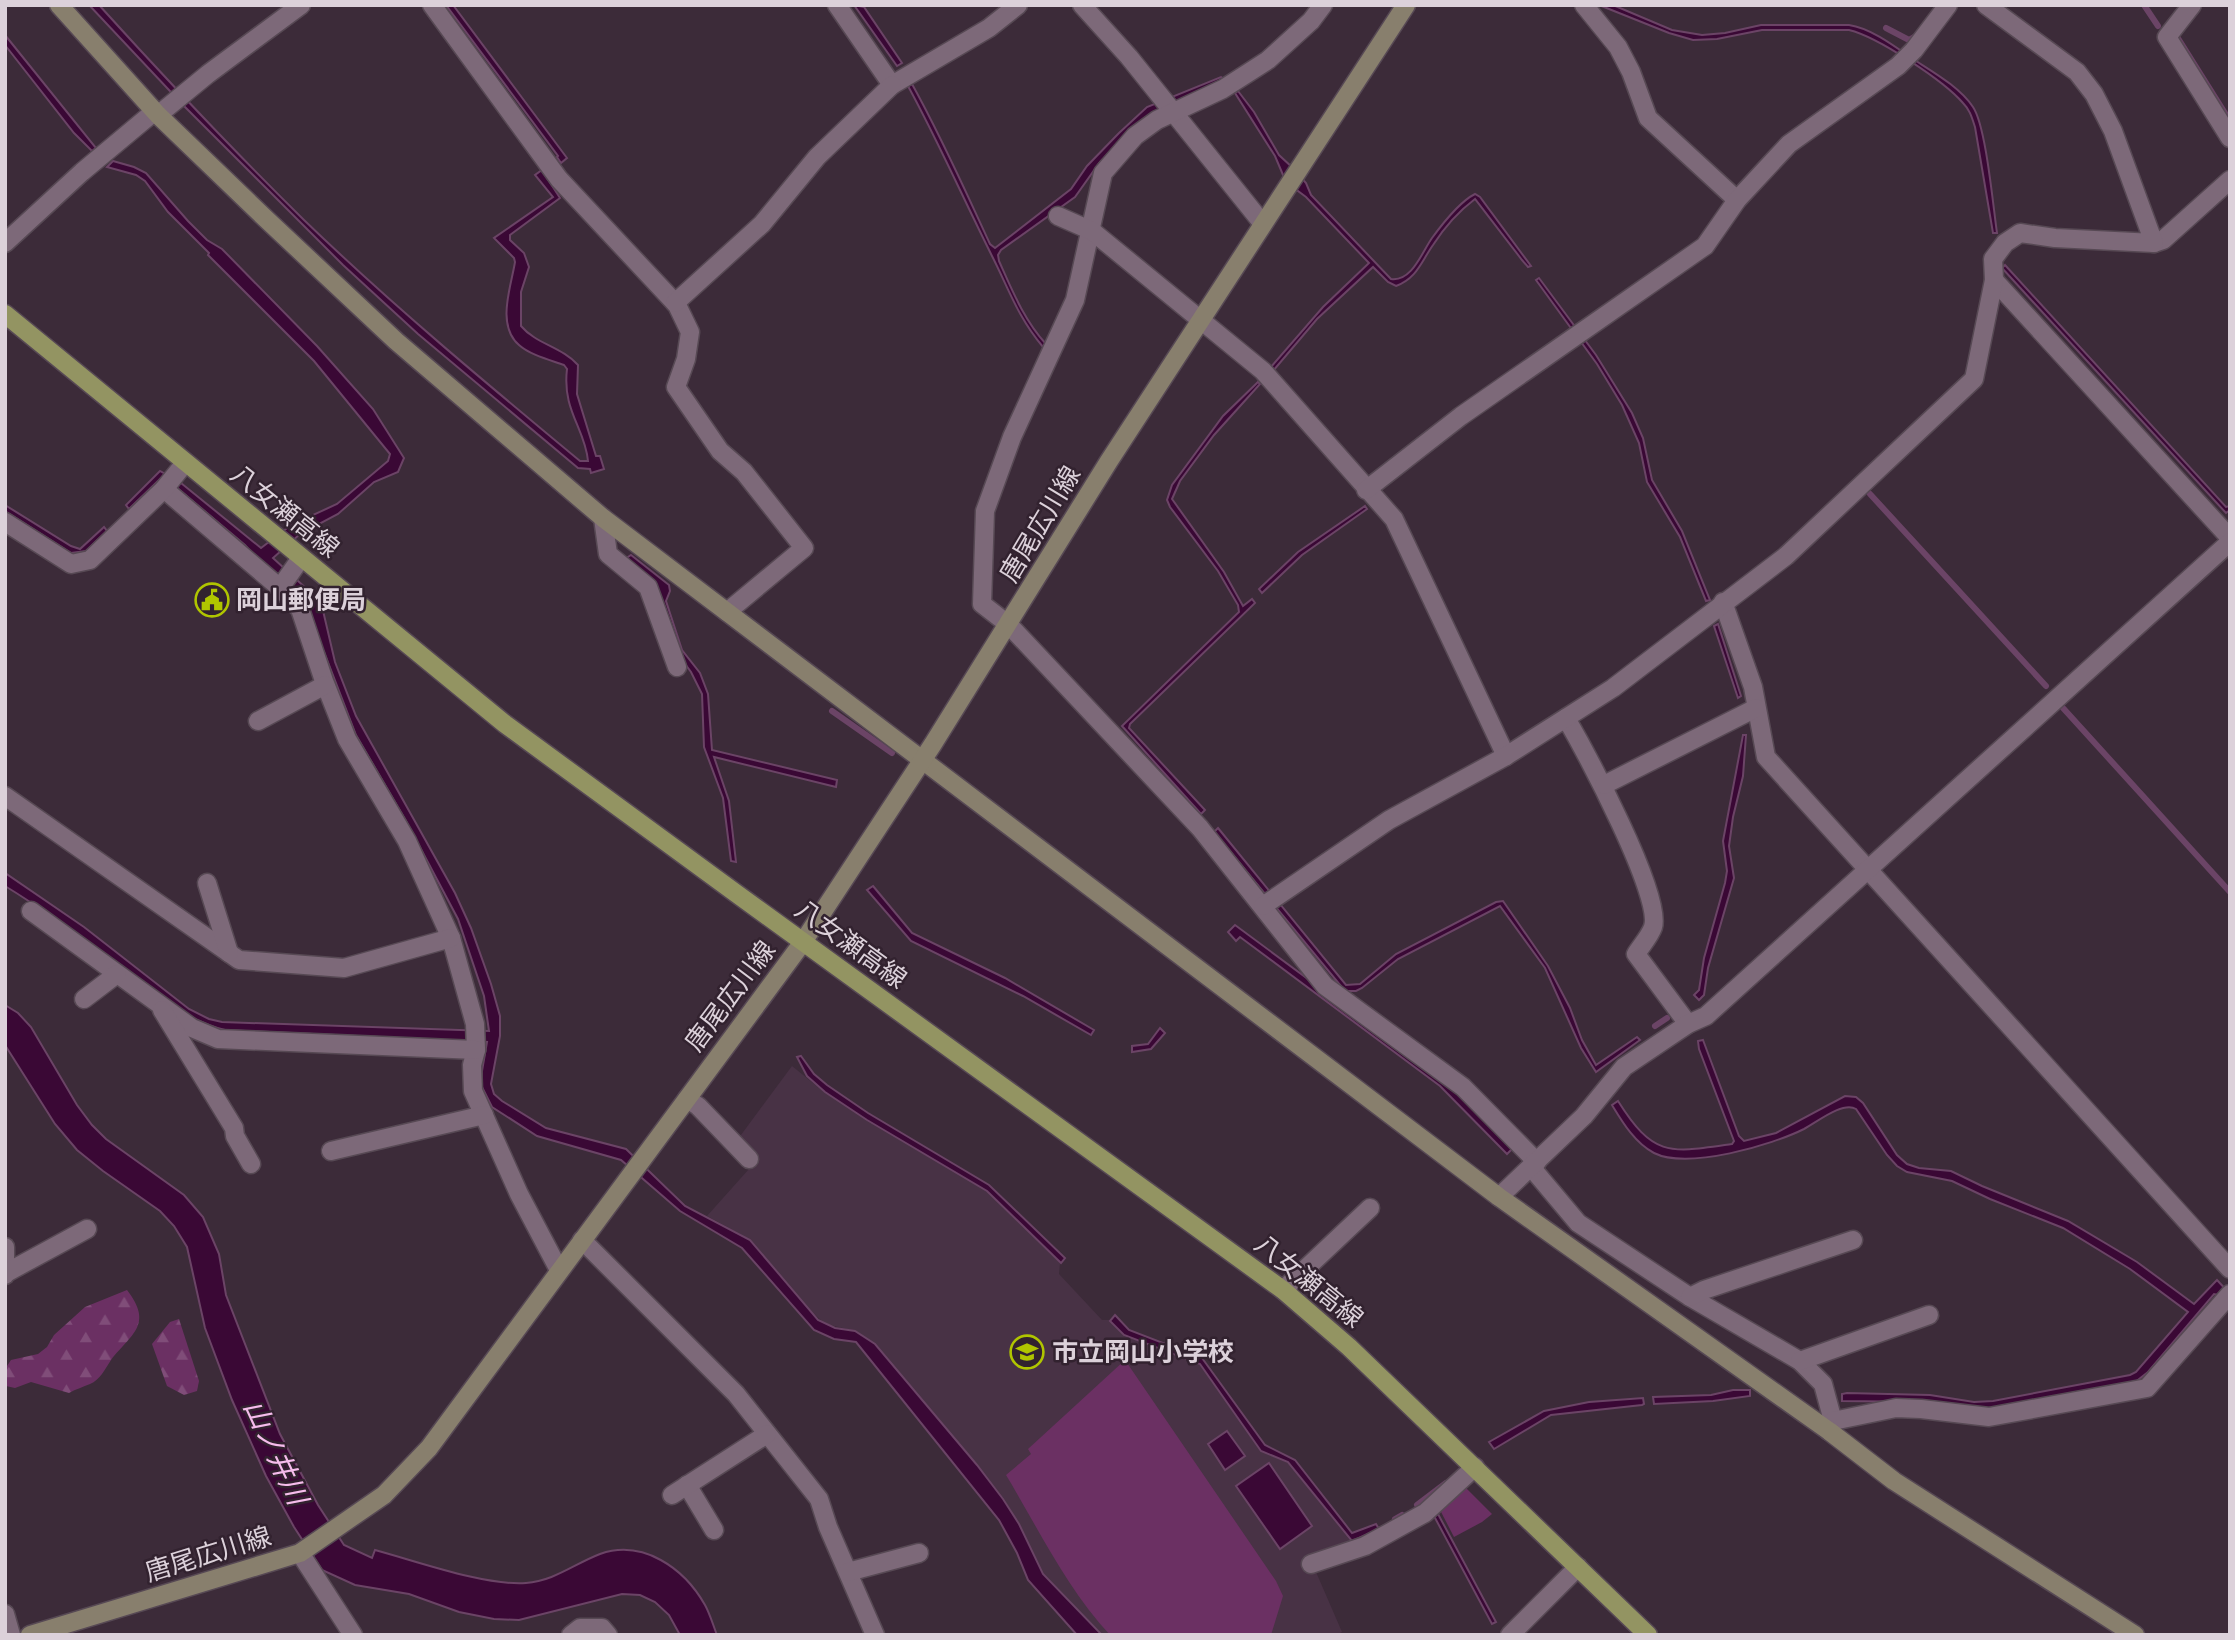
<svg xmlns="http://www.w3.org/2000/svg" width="2235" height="1640" viewBox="0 0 2235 1640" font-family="'Exo 2','Noto Sans JP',sans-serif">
	<defs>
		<pattern id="forest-firs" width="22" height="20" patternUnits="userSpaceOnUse" patternTransform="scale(1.75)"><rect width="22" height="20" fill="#6b3063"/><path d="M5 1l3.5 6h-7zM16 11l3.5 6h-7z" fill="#804d79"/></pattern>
	</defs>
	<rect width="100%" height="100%" fill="#3c2b39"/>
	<polygon fill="#483245" points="792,1066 824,1092 867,1121 987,1191 1060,1263 1059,1274 1102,1320 1109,1320 1124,1336 1196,1361 1200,1365 1260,1451 1288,1463 1293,1468 1353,1544 1313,1570 1316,1572 1342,1632 1336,1635 1103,1635 1044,1574 1020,1525 1004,1499 978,1465 875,1344 856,1331 825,1324 805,1305 751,1240 707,1216 749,1169 738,1139"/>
	<g fill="#6b3063">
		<path d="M 1125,1360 L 1276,1581 L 1283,1596 L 1271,1635 L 1110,1635 C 1067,1589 1038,1528 1006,1475 L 1031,1454 L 1028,1449 Z"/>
		<polygon points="1464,1486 1492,1514 1482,1522 1454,1537 1439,1508"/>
	</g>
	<g fill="url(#forest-firs)">
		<path d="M 127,1290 C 154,1325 131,1334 111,1360 C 105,1369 100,1380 90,1384 C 83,1387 76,1389 69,1393 L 31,1382 L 15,1388 L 6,1386 L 5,1369 L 11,1360 L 38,1354 L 47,1347 L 54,1335 L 85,1307 Z"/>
		<polygon points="179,1319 199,1381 197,1391 184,1395 167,1386 152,1344 170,1322"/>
	</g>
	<g fill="#3a0835" stroke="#6b4466" stroke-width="2">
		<path d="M 89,5 L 99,5 C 165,78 234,151 304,220 C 392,305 486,383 580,461 L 588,461 C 585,428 562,411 567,369 L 564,365 C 550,360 530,355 519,345 C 496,325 511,287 515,262 L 514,258 L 494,238 L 553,197 L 535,175 L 542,170 L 560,198 L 510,235 L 510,240 L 524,253 L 529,267 L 521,292 L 521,326 C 536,344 562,347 578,365 L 577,394 L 596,456 L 600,456 L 604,469 L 591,473 L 590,469 L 578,468 L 418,334 L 343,265 L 184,106 Z"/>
		<polygon points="446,5 453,5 567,158 561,163 557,157 558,156"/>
		<polygon points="854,5 864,7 902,63 897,66"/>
		<path d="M 1599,5 L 1613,5 L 1672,30 L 1702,35 L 1725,33 L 1761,25 L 1849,25 C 1870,28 1893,45 1910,57 C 1931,71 1959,86 1973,107 C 1986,126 1993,206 1997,233 L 1993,233 L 1975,127 C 1972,118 1970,110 1963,103 C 1944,81 1878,37 1849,30 L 1762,30 L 1717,39 L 1693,40 L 1669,33 Z"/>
		<polygon points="5,35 96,148 92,151 74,133 5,45"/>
		<path d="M 1221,77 L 1226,80 L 1132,129 L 1100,162 L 1075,197 L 1001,250 L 998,255 L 999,261 C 1012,290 1024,320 1046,344 L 1043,347 C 1017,316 1009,289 991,254 C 963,198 938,141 908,86 L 912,84 C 941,136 965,190 990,244 L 995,248 L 1071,189 L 1087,166 L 1119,133 L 1147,107 Z"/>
		<path d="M 1238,91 L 1254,112 L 1279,155 L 1294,169 L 1306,183 L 1311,195 L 1391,279 C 1412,282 1422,252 1432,238 C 1443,223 1459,202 1475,194 L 1480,197 L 1531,266 L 1528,267 L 1522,260 L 1475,199 C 1459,211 1444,228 1433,245 C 1421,262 1417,278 1396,286 L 1388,282 L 1373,267 L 1317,319 L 1273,371 L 1270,368 L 1323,307 L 1369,263 L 1306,197 L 1286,182 L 1275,156 L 1235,93 Z"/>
		<path d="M 113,161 L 134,167 L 146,173 L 188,221 L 207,240 L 222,249 L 317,346 L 373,409 L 404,458 L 398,472 L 374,482 L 338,514 L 300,534 L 273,558 L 321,602 L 335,662 L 356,716 L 455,893 L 471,928 L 491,984 L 500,1016 L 500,1036 L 491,1084 L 494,1094 L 502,1101 L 546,1128 L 626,1149 L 685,1206 L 750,1240 L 818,1320 L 835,1328 L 855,1331 L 875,1344 L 977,1465 L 1003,1499 L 1019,1524 L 1043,1574 L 1102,1635 L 1077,1635 L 1028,1580 L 1017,1553 L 999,1520 L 856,1342 L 834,1339 L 814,1330 L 742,1248 L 680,1211 L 621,1160 L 537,1136 L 492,1107 L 482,1087 L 482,1071 L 487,1042 L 225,1030 C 180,1019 144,984 107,957 C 74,932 41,908 5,886 L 5,873 L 84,927 L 189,1009 L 209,1019 L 222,1022 L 489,1031 L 484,996 L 458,919 L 406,821 L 356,735 L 324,652 L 265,568 L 245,545 L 163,476 L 129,509 L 126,505 L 160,471 L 181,483 L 261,548 L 291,525 L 337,504 L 388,461 L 390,454 L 314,361 L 208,255 L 209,253 L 168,212 L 145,181 L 136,175 L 107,167 Z"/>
		<polygon points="2005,265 2226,507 2230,506 2230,510 2226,513 2002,268"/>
		<polygon points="1539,278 1596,355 1632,413 1643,438 1652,480 1682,531 1710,600 1706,601 1680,537 1647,482 1639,443 1622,405 1597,364 1536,280"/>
		<polygon points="1258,382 1260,384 1214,435 1180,481 1172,499 1224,572 1243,606 1252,599 1255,603 1130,724 1129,728 1205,810 1201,814 1122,726 1239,612 1238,605 1218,571 1170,507 1167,500 1172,485 1223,416"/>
		<polygon points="5,505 71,546 80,549 104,527 107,531 86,551 71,553 5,511"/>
		<polygon points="1365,506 1367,509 1302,555 1262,593 1259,589 1298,552"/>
		<polygon points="631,555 669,585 670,591 666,601 682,650 700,673 708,694 712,750 837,780 836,787 714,757 729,801 736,862 731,861 723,798 704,747 702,694 691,672 677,653 622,561"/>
		<polygon points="1718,624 1741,696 1738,698 1714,626"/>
		<polygon points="1743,735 1746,735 1743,776 1733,817 1729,846 1734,878 1708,968 1704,995 1699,1000 1694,995 1699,990 1704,958 1725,883 1727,871 1723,841"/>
		<polygon points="1218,828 1346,985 1360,984 1396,954 1496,902 1503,901 1548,966 1570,1008 1582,1040 1596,1065 1637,1037 1640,1040 1596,1072 1581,1048 1545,968 1500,906 1398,959 1362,988 1356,991 1345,991 1214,832"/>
		<polygon points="873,886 912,933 1005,978 1094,1030 1091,1035 1023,996 911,941 867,890"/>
		<polygon points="1235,925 1458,1090 1514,1147 1507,1154 1440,1086 1240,937 1236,941 1228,932"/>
		<path d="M 5,1005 L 18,1013 L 31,1027 L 77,1105 L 92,1125 L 106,1139 L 184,1195 L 203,1217 L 219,1254 L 226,1295 L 280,1434 L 318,1505 L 344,1545 L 372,1558 L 375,1550 C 416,1561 485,1586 526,1583 C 554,1581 574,1564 600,1554 C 643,1539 684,1568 705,1605 C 710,1614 713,1625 717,1635 L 680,1635 L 669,1615 L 655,1602 L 640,1595 L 622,1594 L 519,1620 L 494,1619 L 459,1612 L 409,1594 L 355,1585 L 322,1570 L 294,1527 L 266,1476 L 232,1400 L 205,1328 L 187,1247 L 174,1226 L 160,1211 L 103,1171 L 77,1150 L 55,1124 L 5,1045 Z"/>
		<polygon points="1160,1028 1165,1033 1151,1049 1132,1052 1132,1046 1148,1044"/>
		<path d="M 1703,1040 L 1739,1136 L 1744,1141 L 1776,1133 L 1845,1096 L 1856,1097 L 1863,1103 L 1897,1155 L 1907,1164 L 1919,1168 L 1951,1171 L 1982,1186 L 2068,1221 L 2137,1262 L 2194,1304 L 2217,1280 L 2230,1294 L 2230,1308 L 2218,1295 L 2214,1294 L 2148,1372 L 2134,1383 L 1993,1409 L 1930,1402 L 1842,1401 L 1842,1394 L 1847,1393 L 1930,1395 L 1974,1402 L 1993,1401 L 2130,1375 L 2136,1372 L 2188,1312 L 2130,1269 L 2063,1228 L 1990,1199 L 1952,1181 L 1907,1172 L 1897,1166 L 1887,1155 L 1856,1109 C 1843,1101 1817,1122 1804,1129 C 1772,1145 1688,1170 1654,1153 C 1635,1143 1623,1123 1612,1105 L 1618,1101 C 1654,1158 1670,1153 1732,1144 L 1734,1141 L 1699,1049 L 1698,1041 Z"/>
		<polygon points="801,1056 814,1074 827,1085 868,1113 989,1185 1065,1258 1061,1263 987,1191 867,1120 825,1092 807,1076 797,1057"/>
		<polygon points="1115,1315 1129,1330 1202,1358 1265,1445 1295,1460 1352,1533 1376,1524 1379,1529 1352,1541 1288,1462 1261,1451 1200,1364 1124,1335 1110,1321"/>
		<polygon points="1733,1390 1750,1390 1750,1396 1713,1401 1654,1404 1653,1397 1711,1395"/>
		<polygon points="1643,1398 1644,1404 1642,1405 1551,1415 1494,1449 1489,1442 1544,1411 1589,1402"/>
		<polygon points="1227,1431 1245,1456 1225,1470 1208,1444"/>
		<polygon points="1269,1463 1312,1526 1280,1549 1236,1486"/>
		<polygon points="1438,1514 1496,1622 1492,1624 1434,1516"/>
	</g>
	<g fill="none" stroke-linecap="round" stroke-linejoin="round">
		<g stroke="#6b4466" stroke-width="6">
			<polyline points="2144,5 2158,26"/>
			<polyline points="1886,28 1909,40 1919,34"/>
			<polyline points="2176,35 2230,121"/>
			<polyline points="1870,494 2046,686"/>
			<polyline points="2063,708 2230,892"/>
			<polyline points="832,711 892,753"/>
			<polyline points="756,948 761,966"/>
			<polyline points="1655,1026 1667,1018"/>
			<polyline points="1417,1505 1446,1483"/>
			<polyline points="1395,1519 1402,1515"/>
		</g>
		<defs>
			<g id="street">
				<polyline points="432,5 559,179 677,305 690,332 686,359 676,387 720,451 744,472 804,548 727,612"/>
				<polyline points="837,5 892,85 989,28 1018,5"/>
				<polyline points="1082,5 1129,57 1263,224"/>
				<polyline points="1323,5 1311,21 1268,60 1223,89 1157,120 1135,136 1103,173 1075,300 1012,437 985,511 982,604 1009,625 1200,828 1325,986 1463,1087 1537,1162"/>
				<polyline points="1584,5 1618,47 1631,72 1648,118 1737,200"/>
				<polyline points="2192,5 2167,37 2230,138"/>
				<polyline points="158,115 208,74 301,5"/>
				<polyline points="1058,216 1092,231 1263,371 1394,519 1506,756"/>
				<polyline points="5,243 82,172 155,111"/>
				<polyline points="2154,243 2163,240 2230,180"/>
				<polyline points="1994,280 2230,538"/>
				<polyline points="675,303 762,224 817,157 892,85"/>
				<polyline points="164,489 280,588 300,609 324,681 347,739 407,841 451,938 475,1024 476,1050 472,1065 473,1091 519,1194 559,1270"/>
				<polyline points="1366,490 1461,416 1705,246 1737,200 1789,144 1898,66 1914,50 1948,5"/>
				<polyline points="603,518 608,554 648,587 677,667"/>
				<polyline points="5,522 71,564 90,560 164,489 185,463"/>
				<polyline points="280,588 301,558"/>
				<polyline points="1723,602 1753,687 1766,757 2230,1269"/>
				<path d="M 1566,718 C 1585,751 1663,896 1653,927 C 1650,936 1641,946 1636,954 L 1688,1024"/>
				<polyline points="258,721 325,685"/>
				<polyline points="1604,785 1756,708"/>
				<polyline points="5,796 239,960 344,968 451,938"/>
				<polyline points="207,883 229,953"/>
				<polyline points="1263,906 1389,820 1506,756 1613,688 1786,556 1974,379 1994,280 1993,259 2005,243 2020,233 2055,238 2154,243 2113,131 2094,94 2077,72 1986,5"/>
				<polyline points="31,911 192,1028 218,1039 476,1050"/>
				<polyline points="84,999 117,974"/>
				<polyline points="162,1010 234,1128 235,1136 251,1164"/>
				<polyline points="687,1099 698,1106 749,1159"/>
				<polyline points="331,1151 484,1115"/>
				<polyline points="1531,1167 1578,1223 1690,1297 1800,1361 1823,1384 1833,1421"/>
				<polyline points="1499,1197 1584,1116 1624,1067 1688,1024 1706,1016 2230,542"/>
				<polyline points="582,1240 736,1394 819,1499 828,1527 875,1635"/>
				<polyline points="5,1247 5,1275"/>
				<polyline points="6,1273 87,1229"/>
				<polyline points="1283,1290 1370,1208"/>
				<polyline points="1690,1297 1704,1290 1853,1240"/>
				<polyline points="1800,1361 1929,1315"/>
				<polyline points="1829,1431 1833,1421 1896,1408 1921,1409 1989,1417 2147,1388 2230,1294"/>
				<polyline points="687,1485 714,1530"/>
				<polyline points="672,1495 767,1434"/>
				<polyline points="300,1553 353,1635"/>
				<polyline points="1311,1564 1365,1546 1425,1513 1475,1467"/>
				<polyline points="848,1572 919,1553"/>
				<polyline points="5,1614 11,1635"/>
				<polyline points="571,1635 580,1628 602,1628 608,1635"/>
				<polyline points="1510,1635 1578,1567"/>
			</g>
			<g id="secondary">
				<polyline points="59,5 158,115 265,218 396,341 603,518 1499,1197 1829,1431 1894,1481 2135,1635"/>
				<polyline points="30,1635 300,1553 384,1495 429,1448 803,942 933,744 1109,461 1406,5"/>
			</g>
			<polyline id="primary" points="5,314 505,724 737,894 1283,1290 1349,1347 1648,1635"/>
		</defs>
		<use href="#street" stroke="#574954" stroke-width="21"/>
		<use href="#secondary" stroke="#574954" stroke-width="21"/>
		<use href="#primary" stroke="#574954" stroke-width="21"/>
		<use href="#street" stroke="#7d6979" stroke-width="18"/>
		<use href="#secondary" stroke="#887f6d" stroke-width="18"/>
		<use href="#primary" stroke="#939462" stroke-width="18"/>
	</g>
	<defs>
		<symbol id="civic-ring" viewBox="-11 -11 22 22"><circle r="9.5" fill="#32222f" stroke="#b0c500" stroke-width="1.5"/><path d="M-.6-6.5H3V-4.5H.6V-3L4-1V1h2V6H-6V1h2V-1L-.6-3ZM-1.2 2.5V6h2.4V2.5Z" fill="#b0c500"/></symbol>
		<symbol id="school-ring" viewBox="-11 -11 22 22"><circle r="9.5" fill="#32222f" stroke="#b0c500" stroke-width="1.5"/><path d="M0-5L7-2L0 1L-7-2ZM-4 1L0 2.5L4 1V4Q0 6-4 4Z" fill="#b0c500"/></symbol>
	</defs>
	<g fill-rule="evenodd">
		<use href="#civic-ring" x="193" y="581" width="38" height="38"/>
		<use href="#school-ring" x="1008" y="1333" width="38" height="38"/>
	</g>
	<g text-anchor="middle" stroke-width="5" stroke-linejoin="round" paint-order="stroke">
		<g font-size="26" fill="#dcd1da" stroke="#32222f">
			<text transform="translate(285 511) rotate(39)" y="9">八女瀬高線</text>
			<text transform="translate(1040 524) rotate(-59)" y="9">唐尾広川線</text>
			<text transform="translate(851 944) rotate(36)" y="9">八女瀬高線</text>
			<text transform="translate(730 996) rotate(-53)" y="9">唐尾広川線</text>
			<text transform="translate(1309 1281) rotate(39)" y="9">八女瀬高線</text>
			<text transform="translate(208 1554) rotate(-17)" y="9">唐尾広川線</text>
		</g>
		<g font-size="26" font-weight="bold" fill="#dcd1da" stroke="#32222f" text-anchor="start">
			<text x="236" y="609">岡山郵便局</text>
			<text x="1052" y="1361">市立岡山小学校</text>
		</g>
		<g font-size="28" font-style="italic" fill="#f6bcec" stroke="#32222f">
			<text transform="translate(276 1452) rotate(65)" y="10">山ノ井川</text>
		</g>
	</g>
	<rect width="2235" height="1640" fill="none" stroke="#dcd1da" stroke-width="14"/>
</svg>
